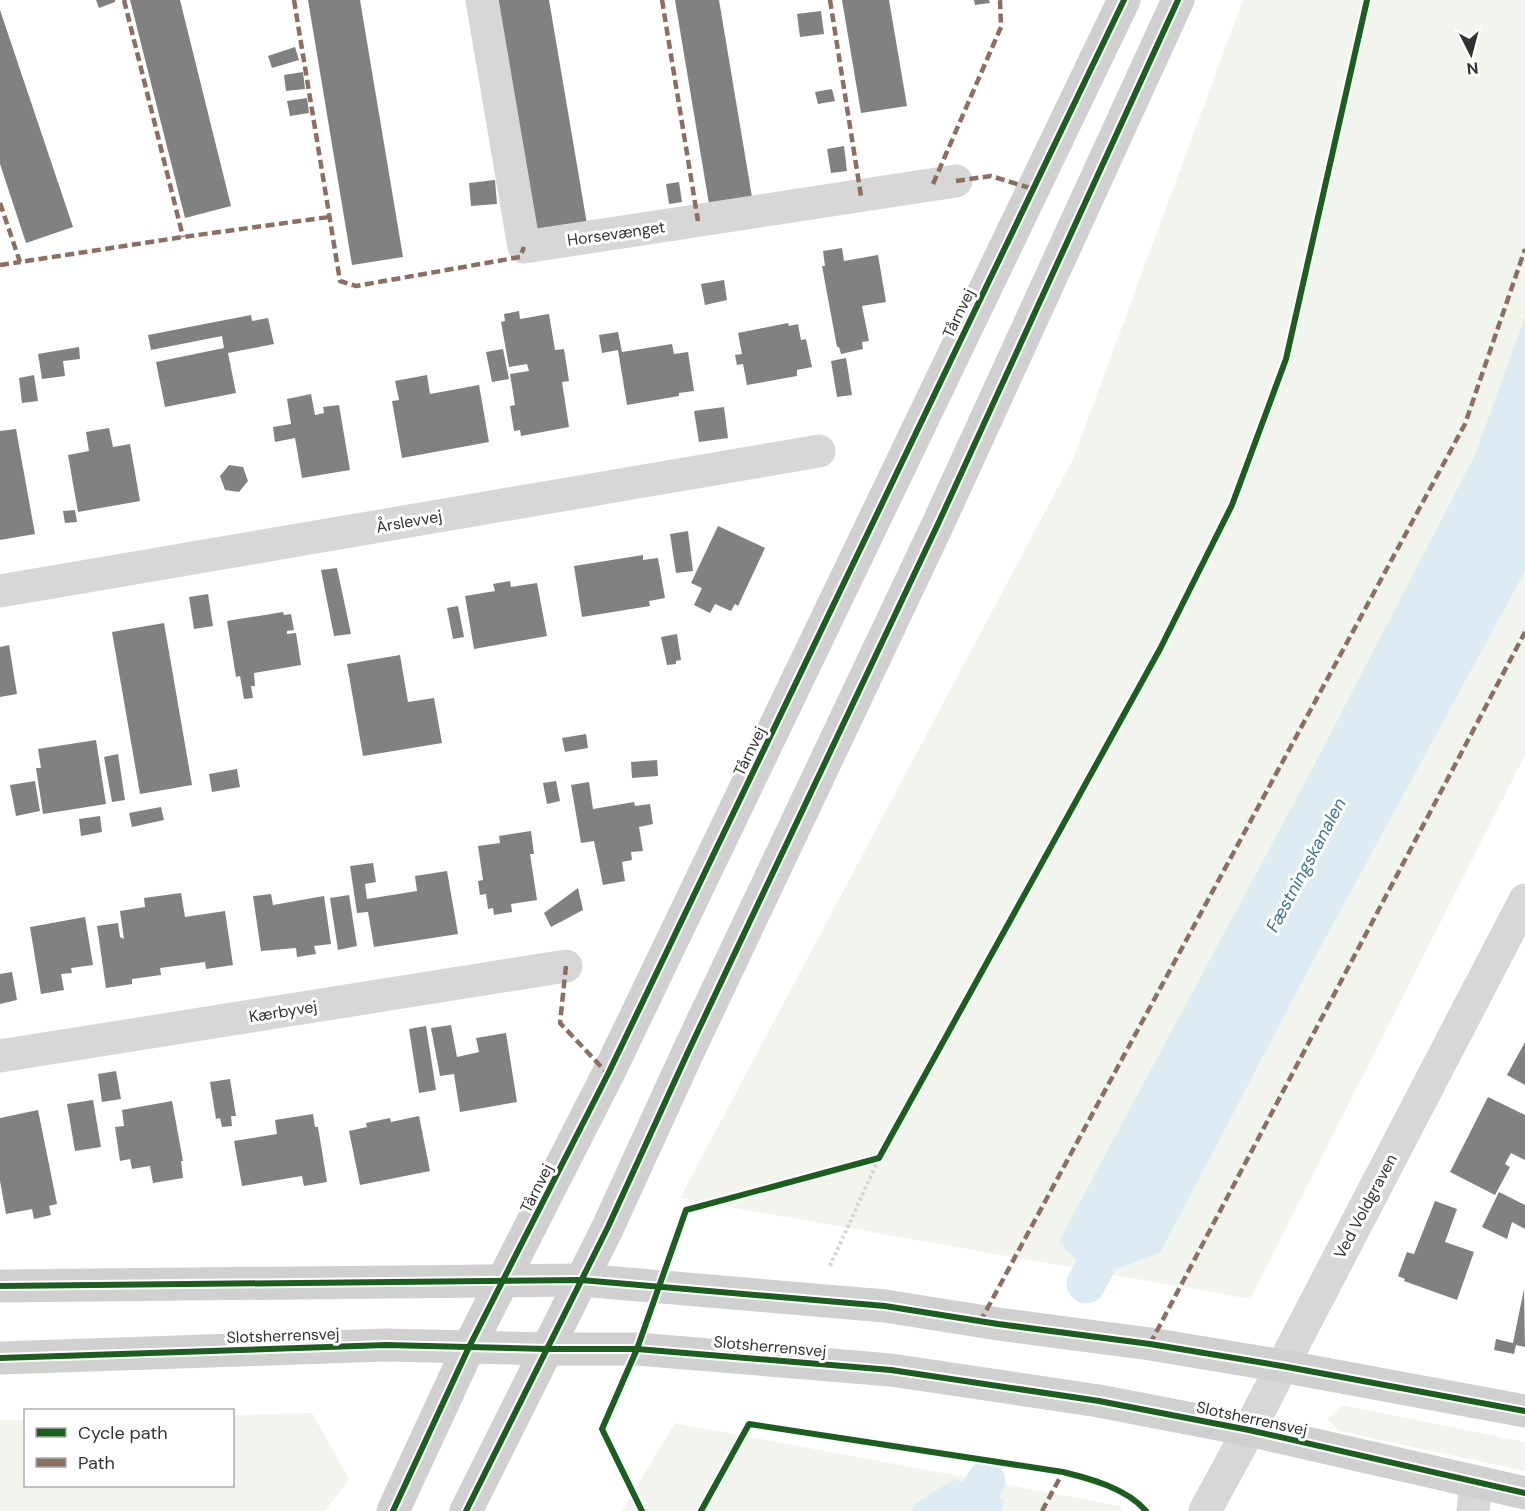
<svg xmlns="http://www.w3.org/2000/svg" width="1525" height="1511" viewBox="0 0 1525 1511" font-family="'DM Sans',sans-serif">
	<rect width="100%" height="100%" fill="#fff"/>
	<g fill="#f1f5ed">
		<polygon points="1243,0 1525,0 1525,755 1250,1299 680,1198 1073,459"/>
		<polygon points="1342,1405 1525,1442 1525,1471 1339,1431 1328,1419"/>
		<polygon points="312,1413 349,1479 325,1511 0,1511 0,1420 25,1420 26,1486 232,1486 233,1415"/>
		<polygon points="675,1423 1120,1506 1123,1511 622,1511"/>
	</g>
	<g fill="#ddebf3">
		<polygon points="1525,317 1525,571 1307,972 1160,1253 1111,1271 1080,1265 1059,1241 1308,777 1475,455"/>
		<polygon points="954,1479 1004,1500 1002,1511 911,1511 915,1504"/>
	</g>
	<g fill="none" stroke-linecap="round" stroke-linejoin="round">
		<g stroke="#ddebf3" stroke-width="39">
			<polyline points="1086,1284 1120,1219"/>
			<polyline points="969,1511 986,1481"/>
		</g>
	</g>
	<g fill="#818181">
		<polygon points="96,0 115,0 115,2 99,8"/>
		<polygon points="130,0 180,0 231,206 185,218"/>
		<polygon points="308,0 360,0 403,257 352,265"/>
		<polygon points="497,0 549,0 588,230 537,239"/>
		<polygon points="675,0 719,0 753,203 710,210"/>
		<polygon points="842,0 889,0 907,106 861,113"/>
		<polygon points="974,0 989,0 990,3 975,5"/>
		<polygon points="0,10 73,227 26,243 0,164"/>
		<polygon points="821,11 824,34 800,37 797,14"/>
		<polygon points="295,47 299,60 272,68 268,56"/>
		<polygon points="303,72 305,89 286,91 284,75"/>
		<polygon points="832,89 835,101 818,104 815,92"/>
		<polygon points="307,98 309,113 290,116 287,101"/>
		<polygon points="844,146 847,171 831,173 827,149"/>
		<polygon points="495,180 497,204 471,206 469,183"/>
		<polygon points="679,182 682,202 669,204 666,184"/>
		<polygon points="842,248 844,261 878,255 886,302 862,306 869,341 862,342 863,349 841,354 839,347 837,347 822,266 825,266 823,251"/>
		<polygon points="724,280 727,300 705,305 701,284"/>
		<polygon points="519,311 520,319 549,314 555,350 564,349 569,381 562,382 569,427 521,436 520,430 514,431 510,406 515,405 510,374 529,371 527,364 509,367 501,322 505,321 504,314"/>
		<polygon points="251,315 252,321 268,318 274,344 228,353 236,393 165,407 156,362 224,348 222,336 151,350 148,335"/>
		<polygon points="788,323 789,326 798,324 801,340 806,339 812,367 797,370 797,376 747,385 743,364 737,365 735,355 742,354 738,333"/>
		<polygon points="618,332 622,352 672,344 674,354 688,352 694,391 679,393 679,396 627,405 618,350 602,353 599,335"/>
		<polygon points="79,347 80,359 63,361 65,376 42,379 38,354"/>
		<polygon points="503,349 509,379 492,382 486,352"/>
		<polygon points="846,358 852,395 837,397 831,361"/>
		<polygon points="34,375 38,401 22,403 19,378"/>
		<polygon points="427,375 430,394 479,385 489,442 402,458 392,401 399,400 395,381"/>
		<polygon points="311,394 315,415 324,413 323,407 339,405 350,470 302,478 295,438 275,442 273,427 291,424 287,399"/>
		<polygon points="724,407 728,438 699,442 694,411"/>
		<polygon points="109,428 113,447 130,444 140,501 78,512 68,455 89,451 86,432"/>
		<polygon points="16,429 35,534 0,540 0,431"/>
		<polygon points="229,465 243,467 248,481 239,492 225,490 220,476"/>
		<polygon points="75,510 77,522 65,523 63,511"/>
		<polygon points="718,526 765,548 738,606 735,604 731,611 715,604 710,613 694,605 702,588 691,583"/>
		<polygon points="688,531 693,571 676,573 670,534"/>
		<polygon points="643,555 643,560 658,558 665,598 649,601 650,606 582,617 574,566"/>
		<polygon points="337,568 351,634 334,636 321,570"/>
		<polygon points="510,581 511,587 537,583 547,636 474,649 465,596 495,591 493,584"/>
		<polygon points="208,594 213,626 194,629 189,597"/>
		<polygon points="458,606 464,637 453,639 447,608"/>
		<polygon points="283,612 284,615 291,614 294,630 287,631 287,634 296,633 301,665 254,673 255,686 251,686 253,698 244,699 240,676 236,677 227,621"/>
		<polygon points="164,623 192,785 140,794 112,632"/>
		<polygon points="677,634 681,660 676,661 676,664 667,665 661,637"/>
		<polygon points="9,645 17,694 0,697 0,647"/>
		<polygon points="400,655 408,702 434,698 442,743 363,756 347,664"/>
		<polygon points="586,734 588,748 565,752 562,738"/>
		<polygon points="96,740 106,804 43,814 36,768 41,768 38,749"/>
		<polygon points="118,754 125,800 112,802 104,757"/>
		<polygon points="657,760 658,776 632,778 631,762"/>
		<polygon points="237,769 240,787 212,792 209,774"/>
		<polygon points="35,781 40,811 16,816 10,785"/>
		<polygon points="556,781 560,801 547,804 543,783"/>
		<polygon points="589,782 593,809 634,802 635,806 650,804 653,824 639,827 643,851 631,852 632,860 622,862 625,881 603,885 594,841 581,843 571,785"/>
		<polygon points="161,807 164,820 132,827 129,813"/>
		<polygon points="100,816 102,832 81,836 79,819"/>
		<polygon points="531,831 534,854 530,854 537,900 511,904 512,912 494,915 493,908 488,909 486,894 480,895 478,881 483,880 478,846 500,843 499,836"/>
		<polygon points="373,863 376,882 365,884 367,899 417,891 415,876 447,871 458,934 374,947 368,912 357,913 350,866"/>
		<polygon points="578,888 583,910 551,927 544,913"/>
		<polygon points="181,893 185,917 225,911 233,965 206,969 205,962 160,968 161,975 132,979 132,984 106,988 97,926 118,923 120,937 124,939 120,911 145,907 144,898"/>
		<polygon points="271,894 273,905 324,896 331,944 314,946 316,954 297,957 296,948 261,951 253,896"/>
		<polygon points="349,895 357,946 338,950 330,898"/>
		<polygon points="85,917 93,965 71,968 72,973 61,974 64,990 41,994 30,927"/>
		<polygon points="12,972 17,1000 0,1004 0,974"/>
		<polygon points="451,1025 457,1057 479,1052 476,1038 506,1033 517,1102 460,1112 454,1074 440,1076 431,1028"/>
		<polygon points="426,1026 436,1090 419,1093 409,1029"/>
		<polygon points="1525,1042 1525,1085 1507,1075"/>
		<polygon points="116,1071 121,1099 102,1102 98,1074"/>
		<polygon points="230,1079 236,1116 231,1116 232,1126 222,1127 220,1118 216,1119 210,1082"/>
		<polygon points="1488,1097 1525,1115 1525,1160 1511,1153 1505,1164 1510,1167 1495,1195 1450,1172"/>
		<polygon points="93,1100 101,1147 75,1151 67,1104"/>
		<polygon points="172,1101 183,1161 181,1161 183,1178 153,1183 150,1166 132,1169 130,1159 120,1161 115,1127 124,1126 122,1110"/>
		<polygon points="38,1110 57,1204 49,1206 51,1215 34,1219 32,1209 6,1214 0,1181 0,1118"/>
		<polygon points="313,1114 315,1127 318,1127 327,1182 304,1186 302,1176 242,1186 234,1141 277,1134 275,1120"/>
		<polygon points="419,1116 430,1171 360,1185 349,1131 367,1127 366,1123 390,1118 391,1122"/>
		<polygon points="1499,1192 1525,1205 1525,1229 1512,1222 1507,1239 1482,1227"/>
		<polygon points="1435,1201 1457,1209 1445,1242 1474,1252 1457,1300 1404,1281 1405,1279 1398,1276 1407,1252 1414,1254"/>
		<polygon points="1524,1289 1525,1347 1516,1345 1514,1354 1494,1350 1496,1339 1513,1343"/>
	</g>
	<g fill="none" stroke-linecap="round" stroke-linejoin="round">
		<polyline stroke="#d6d6d6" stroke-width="4" stroke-dasharray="3 3" stroke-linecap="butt" points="830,1266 879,1158"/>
		<g stroke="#d7d7d7" stroke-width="33">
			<polyline points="482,0 524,247 956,181"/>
			<polyline points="0,591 819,451"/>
			<polyline points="0,1056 566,966"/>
			<polyline points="1205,1511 1249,1430 1525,900"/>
			<polyline points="1473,1511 1476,1483"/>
		</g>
		<g stroke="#d0d0d0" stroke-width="33">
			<polyline points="0,1286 581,1280 885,1306 998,1324 1150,1344 1282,1366 1525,1411"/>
			<polyline points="0,1358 386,1345 546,1349 637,1349 891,1370 1099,1401 1249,1430 1525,1493"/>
			<polyline points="393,1511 469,1347 608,1074 1124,0"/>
			<polyline points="466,1511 608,1227 688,1052 938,524 1178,0"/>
		</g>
		<g stroke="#8d6e63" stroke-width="4.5" stroke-dasharray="9 4.5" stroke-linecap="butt">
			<polyline points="124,0 183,237"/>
			<polyline points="294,0 340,281 356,286 520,257 524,247"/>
			<polyline points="662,0 698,221"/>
			<polyline points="830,0 861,196"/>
			<polyline points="956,181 991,176 1033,189"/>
			<polyline points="933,184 1001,27 1000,0"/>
			<polyline points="0,203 20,262 183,237 329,217"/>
			<polyline points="0,265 20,262"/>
			<polyline points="566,966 560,1023 608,1074"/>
			<polyline points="980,1322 1465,424 1525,249"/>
			<polyline points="1150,1344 1525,632"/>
			<polyline points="1042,1511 1063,1472"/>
		</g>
		<defs>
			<g id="cycleway">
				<polyline points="0,1286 581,1280 885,1306 998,1324 1150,1344 1282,1366 1525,1411"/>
				<polyline points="0,1358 386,1345 546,1349 637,1349 891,1370 1099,1401 1249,1430 1525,1493"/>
				<polyline points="393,1511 469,1347 608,1074 1124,0"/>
				<polyline points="466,1511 608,1227 688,1052 938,524 1178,0"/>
				<polyline points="642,1511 602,1429 637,1349 686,1210 879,1158 1160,649 1232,505 1286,359 1367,0"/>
				<path d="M 701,1511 L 749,1424 L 1063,1472 C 1091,1479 1126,1488 1146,1511"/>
			</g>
		</defs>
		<use href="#cycleway" stroke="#fff" stroke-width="10"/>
		<use href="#cycleway" stroke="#1b5e20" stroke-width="6"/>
	</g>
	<g text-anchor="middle" stroke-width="6" stroke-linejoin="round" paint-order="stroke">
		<g font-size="16" fill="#333" stroke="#fff">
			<text transform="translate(616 233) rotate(-8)" y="6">Horsevænget</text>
			<text transform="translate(958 313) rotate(-64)" y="6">Tårnvej</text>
			<text transform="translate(409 521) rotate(-10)" y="6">Årslevvej</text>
			<text transform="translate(749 751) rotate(-64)" y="6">Tårnvej</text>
			<text transform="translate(283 1011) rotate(-9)" y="6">Kærbyvej</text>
			<text transform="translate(536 1188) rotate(-63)" y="6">Tårnvej</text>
			<text transform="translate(1365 1206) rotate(-62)" y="6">Ved Voldgraven</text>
			<text transform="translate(283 1335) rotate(-2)" y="6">Slotsherrensvej</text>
			<text transform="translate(770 1346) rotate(5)" y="6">Slotsherrensvej</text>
			<text transform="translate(1252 1418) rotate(12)" y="6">Slotsherrensvej</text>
		</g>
		<g font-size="18" font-style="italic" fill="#3f7597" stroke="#fff">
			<text transform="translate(1306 865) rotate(-62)" y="6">Fæstningskanalen</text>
		</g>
	</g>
	<rect x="24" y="1409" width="210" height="78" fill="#ffffff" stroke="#adadad" stroke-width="1.5"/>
	<rect x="36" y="1428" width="30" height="9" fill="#1b5e20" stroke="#adadad" stroke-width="1.5"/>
	<text x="78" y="1439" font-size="18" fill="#333333">Cycle path</text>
	<rect x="36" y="1458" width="30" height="9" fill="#8d6e63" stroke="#adadad" stroke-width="1.5"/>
	<text x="78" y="1469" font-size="18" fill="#333333">Path</text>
	<g transform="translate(1471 54) rotate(174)" stroke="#ffffff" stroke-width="4.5" paint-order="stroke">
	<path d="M0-4.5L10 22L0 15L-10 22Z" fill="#333333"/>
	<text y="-9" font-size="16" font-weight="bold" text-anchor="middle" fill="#333333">N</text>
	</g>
</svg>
